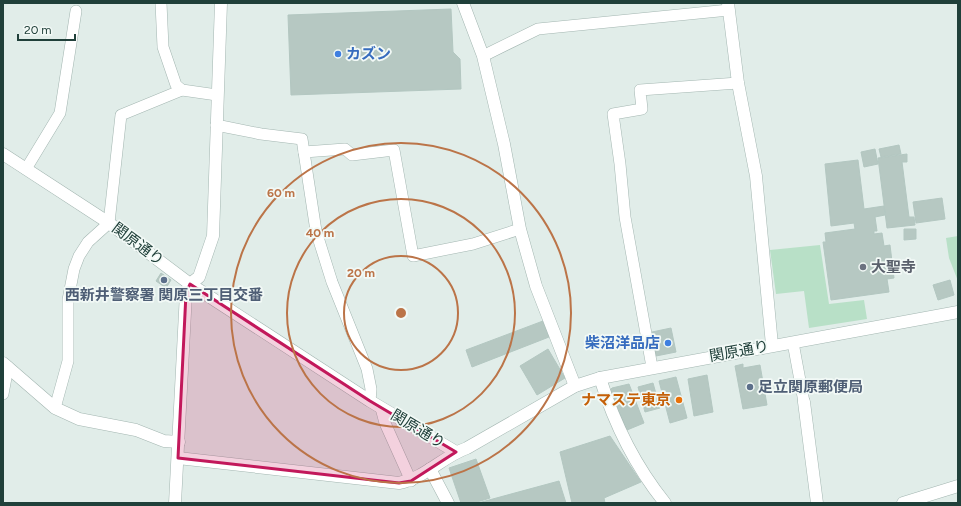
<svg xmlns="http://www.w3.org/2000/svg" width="961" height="506" font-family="Figtree,'Noto Sans JP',sans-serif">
<rect width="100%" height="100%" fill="#e1ede9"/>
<g fill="#b8e0c7">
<polygon points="958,236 958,281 949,258 946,238"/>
<polygon points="820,245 829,304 864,300 867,319 809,328 804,291 776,294 770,250"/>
</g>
<g fill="#b6c8c2" stroke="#b3c7c1">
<polygon points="451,9 453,52 460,59 461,89 291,95 288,15"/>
<polygon points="899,145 901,154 881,157 879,149"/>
<polygon points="875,149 878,164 864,167 861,152"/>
<polygon points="907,154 907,162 902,162 909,217 914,217 915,225 887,228 878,158"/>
<polygon points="858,160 864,209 884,206 885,215 875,217 877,231 874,231 874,234 882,233 884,246 890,245 894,278 887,279 889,292 831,300 823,242 826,242 825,233 855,229 854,223 831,226 825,164"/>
<polygon points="942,198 945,219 916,223 913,202"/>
<polygon points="904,229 916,229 916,239 904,240"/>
<polygon points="161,273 171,280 166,288 156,281"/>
<polygon points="950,280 954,295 938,300 933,285"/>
<polygon points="543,321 549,337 472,367 466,350"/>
<polygon points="671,328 676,352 656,356 652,332"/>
<polygon points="548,349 565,378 537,395 520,366"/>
<polygon points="743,364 743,368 760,365 767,405 743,409 735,366"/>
<polygon points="707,375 713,412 694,416 688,379"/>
<polygon points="676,377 687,418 670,423 659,381"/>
<polygon points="653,383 660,408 645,412 638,387"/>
<polygon points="629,384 644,423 627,430 610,390 612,388"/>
<polygon points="610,436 641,482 604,498 605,503 572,503 560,452"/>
<polygon points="476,459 490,498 474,503 461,503 449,468"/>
<polygon points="559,481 566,503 478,503"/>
</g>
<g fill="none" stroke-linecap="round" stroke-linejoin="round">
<defs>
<g id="lane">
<polyline points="161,3 163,47 176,85 182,90 217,95"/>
<polyline points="483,56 538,29 729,10"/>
<polyline points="216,125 261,134 302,139 316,231 332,282 367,369 371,389 370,401"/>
<polyline points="304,152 345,149 352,155 394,150 413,256 473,244 520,229"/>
<polyline points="26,169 60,113 76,11"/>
<polyline points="794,348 804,402"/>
<polyline points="652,367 625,217 620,164 613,114 642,109 640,90 738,83"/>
<polyline points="3,394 8,367"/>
<polyline points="55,408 68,361 68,300 74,269 79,256 88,242 109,223 121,115 182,90"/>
<polyline points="381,408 385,423 411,481"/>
</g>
<g id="street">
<polyline points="463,3 483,56 504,144 520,229 536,286 575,386"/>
<polyline points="728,3 738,83 756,176 772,345"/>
<polyline points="3,154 109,223 190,284 370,401 456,452"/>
<polyline points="3,363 55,408 79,419 136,430 164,441 179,442"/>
<path d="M600 378C614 423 636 467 665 503"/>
<polyline points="804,402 817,503"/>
<path d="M178 458 399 483C425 478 442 457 467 448L575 386 600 378 958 312"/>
<polyline points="430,469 448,503"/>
<polyline points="175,503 186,293 190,284 199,277 213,236 221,3"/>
<polyline points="903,503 958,486"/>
</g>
</defs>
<use href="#lane" stroke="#a3b6b1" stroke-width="12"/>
<use href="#street" stroke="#a3b6b1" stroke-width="13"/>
<use href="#lane" stroke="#fff" stroke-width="11"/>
<use href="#street" stroke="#fff" stroke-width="12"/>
</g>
<path fill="#c2185b" fill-opacity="0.2" stroke="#c2185b" stroke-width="3" stroke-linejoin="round" d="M190 284 370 401 456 452 411 481 399 483 178 458 186 293Z"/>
<g fill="none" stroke="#bb7448" stroke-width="2">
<circle cx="401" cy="313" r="57"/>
<circle cx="401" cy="313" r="114"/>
<circle cx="401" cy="313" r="170"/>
</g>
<g fill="#3f7fe0" stroke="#f2f9f6" stroke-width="1.5">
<circle cx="338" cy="54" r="4"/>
<circle cx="668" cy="343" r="4"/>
</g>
<circle fill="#6b7280" stroke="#f2f9f6" stroke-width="1.5" cx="863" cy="267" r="4"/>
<g fill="#5c6f8a" stroke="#f2f9f6" stroke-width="1.5">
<circle cx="164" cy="280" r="4"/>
<circle cx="750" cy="387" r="4"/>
</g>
<circle fill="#e8710a" stroke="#f2f9f6" stroke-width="1.5" cx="679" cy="400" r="4"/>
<g text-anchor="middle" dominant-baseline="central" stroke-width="3.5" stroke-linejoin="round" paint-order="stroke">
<g font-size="15" font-weight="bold" fill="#366cbe" stroke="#f2f9f6" text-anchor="start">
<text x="346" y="54">カズン</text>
<text x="660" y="343" text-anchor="end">柴沼洋品店</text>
</g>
<g font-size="15" fill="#20403a" stroke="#f2f9f6">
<text transform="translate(138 244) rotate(37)">関原通り</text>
<text transform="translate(739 351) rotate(-10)">関原通り</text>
<text transform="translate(418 429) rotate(31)">関原通り</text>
</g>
<g font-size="15" font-weight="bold" fill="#5b616d" stroke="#f2f9f6" text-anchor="start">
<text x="871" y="267">大聖寺</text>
</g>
<g font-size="15" font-weight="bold" fill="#4e5e75" stroke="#f2f9f6">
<text x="164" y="295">西新井警察署 関原三丁目交番</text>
<text x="758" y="387" text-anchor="start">足立関原郵便局</text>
</g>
<g font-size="15" font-weight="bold" fill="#c56008" stroke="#f2f9f6" text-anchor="end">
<text x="671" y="400">ナマステ東京</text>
</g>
</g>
<circle cx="401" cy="313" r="6" fill="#bb7448" stroke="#f2f9f6" stroke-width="2"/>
<g font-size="12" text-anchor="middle" font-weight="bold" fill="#bb7448" stroke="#f2f9f6" stroke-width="3.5" stroke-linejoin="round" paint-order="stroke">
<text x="281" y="197">60 m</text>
<text x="320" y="237">40 m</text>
<text x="361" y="277">20 m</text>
</g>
<rect width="961" height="506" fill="none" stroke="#20403a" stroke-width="8"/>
<path d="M18 34v6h57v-6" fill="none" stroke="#20403a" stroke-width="2"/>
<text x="24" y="34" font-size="12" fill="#20403a" stroke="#f2f9f6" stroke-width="3" paint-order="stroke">20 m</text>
</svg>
